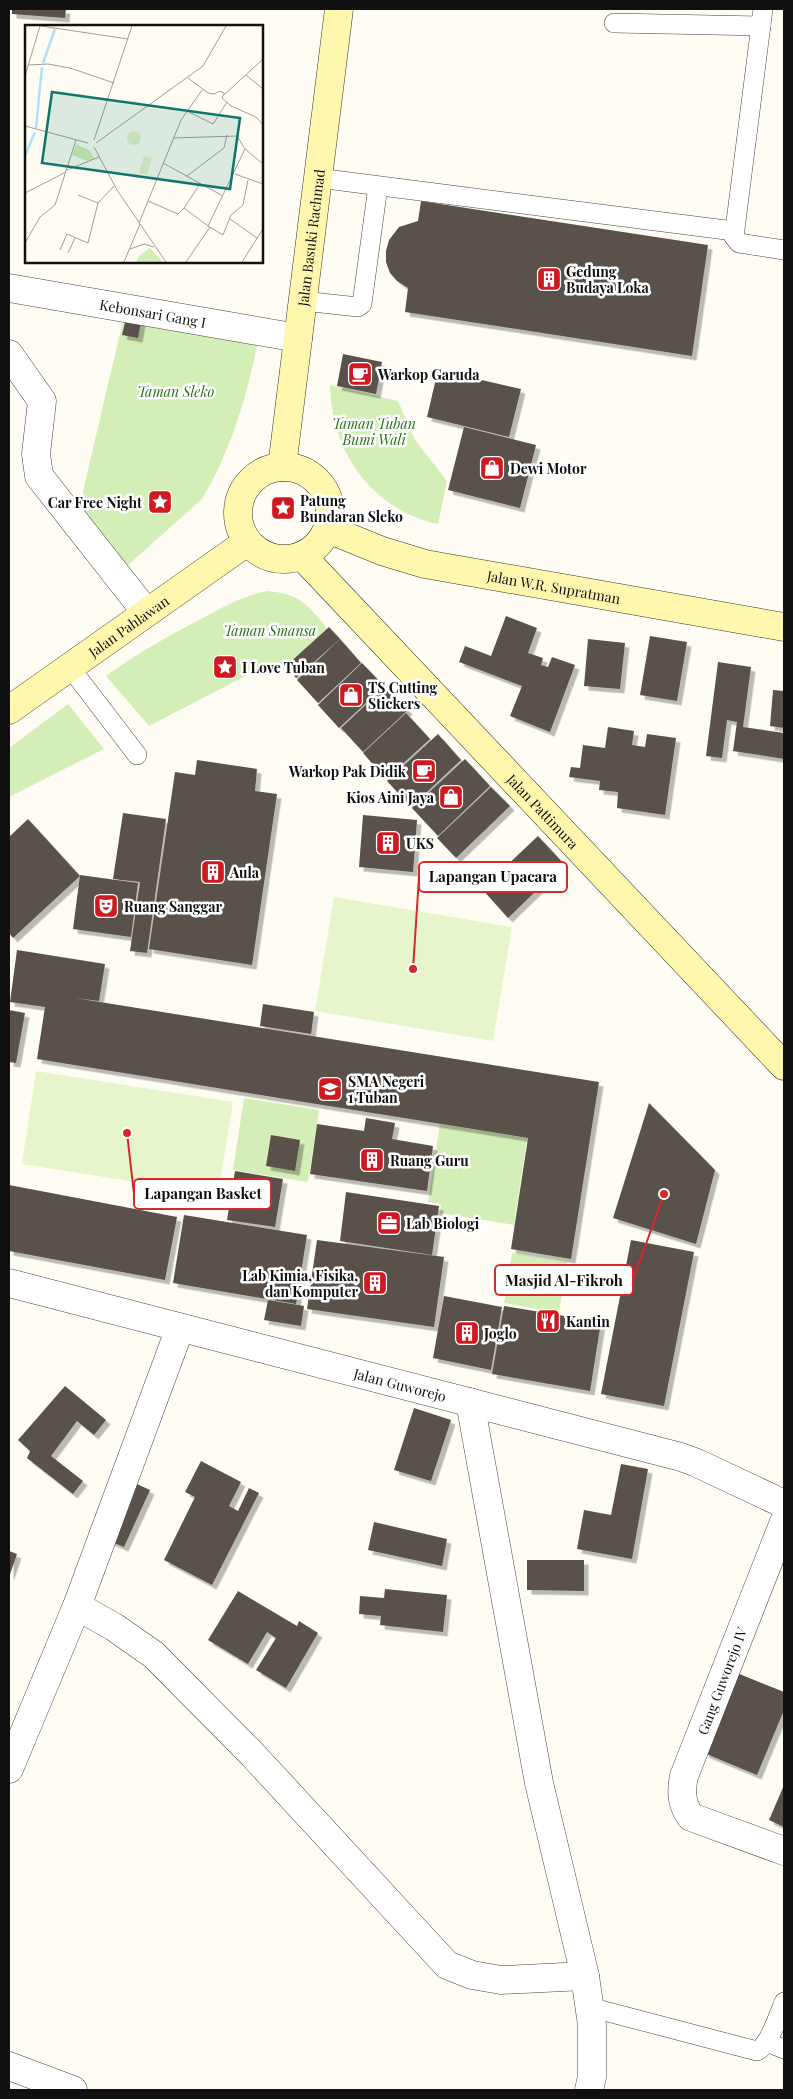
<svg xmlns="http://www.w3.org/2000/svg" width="793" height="2099" font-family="'Playfair Display',serif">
<defs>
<filter id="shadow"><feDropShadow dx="4.5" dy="4.5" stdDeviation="0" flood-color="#0004"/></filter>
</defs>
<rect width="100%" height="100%" fill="#fffdf3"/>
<g fill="#d4eeb8">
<path d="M125 312 259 336C248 392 232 450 201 500L118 574 83 512V491Z"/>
<path d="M330 385 398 401 415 440 447 481 438 524C372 510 331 452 330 385Z"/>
<path d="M268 591C300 594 308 605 327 628L281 672 271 669 255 671 149 726 106 676C136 654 168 636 201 619 223 607 244 595 268 591Z"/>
<polygon points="68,704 104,749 9,797 9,748"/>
<polygon points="244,1098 319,1110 308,1182 233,1170"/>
<polygon points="440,1124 527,1138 514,1225 440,1213 441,1204 428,1202"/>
<polygon points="512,1253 567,1262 559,1313 504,1303"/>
</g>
<g fill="#e6f5cb">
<polygon points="334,897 512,927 493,1041 315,1011"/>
<polygon points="36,1071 233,1102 218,1195 22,1164"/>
</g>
<g fill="#5a514b" filter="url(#shadow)">
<polygon points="12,9 66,9 65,18 12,14"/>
<polygon points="421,201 708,245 692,356 405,312 408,288 397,281 390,273 386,262 386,251 389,240 399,227 418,221"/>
<polygon points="127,314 142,317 138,338 122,335"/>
<polygon points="343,354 382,362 376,394 337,386"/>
<polygon points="438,370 521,389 509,437 427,417"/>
<polygon points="464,427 536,445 520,508 448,490"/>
<polygon points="506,616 537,628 528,653 543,658 541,665 548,667 552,657 575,665 550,732 510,716 522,686 459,662 465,646 491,656"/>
<polygon points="329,627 340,639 296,678 286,666"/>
<polygon points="650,636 687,642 677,701 640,695"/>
<polygon points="340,639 361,663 318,703 297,680"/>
<polygon points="588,639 625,643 620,689 584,686"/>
<polygon points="718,662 751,667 743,727 784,733 784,759 733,751 737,722 727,720 722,758 706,756"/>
<polygon points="362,663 384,686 339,728 318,705"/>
<polygon points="386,686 408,710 363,752 341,728"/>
<polygon points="773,690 784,691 784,728 770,726"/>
<polygon points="406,713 430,739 386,779 363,753"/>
<polygon points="608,727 634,731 632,745 645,747 647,734 676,738 665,815 617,808 618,792 599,790 600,781 569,777 571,767 580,768 583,745 605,748"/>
<polygon points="438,734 461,760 411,807 387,781"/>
<polygon points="465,759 490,786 438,836 412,808"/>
<polygon points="197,760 257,769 255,791 277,794 252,965 149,949 175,772 195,775"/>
<polygon points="491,787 510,806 456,858 437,838"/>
<polygon points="123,813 166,819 147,953 130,951 140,882 113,879"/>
<polygon points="363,815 417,820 413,872 359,867"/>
<polygon points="28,819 80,876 13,938 9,933 9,837"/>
<polygon points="538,836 564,864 508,918 482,889"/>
<polygon points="80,875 138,883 131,937 73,929"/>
<polygon points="17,950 105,964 99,1001 75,998 599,1082 571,1259 511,1249 528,1138 37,1059 45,1007 10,1002"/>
<polygon points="263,1004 314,1012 311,1034 260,1026"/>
<polygon points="9,1010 25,1013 16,1063 9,1062"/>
<polygon points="649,1103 715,1170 696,1244 613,1218"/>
<polygon points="366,1118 395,1123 392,1139 433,1146 427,1191 310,1174 317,1124 364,1131"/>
<polygon points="271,1135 300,1140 295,1171 266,1166"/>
<polygon points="235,1171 283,1179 275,1227 227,1220"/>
<polygon points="9,1185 177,1217 165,1280 9,1251"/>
<polygon points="346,1192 439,1206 432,1255 340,1241"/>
<polygon points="184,1215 307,1235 296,1304 173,1283"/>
<polygon points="317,1240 444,1257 434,1327 307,1309"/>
<polygon points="631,1240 694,1252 664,1406 601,1394"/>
<polygon points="444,1296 502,1307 491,1370 433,1358"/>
<polygon points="268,1300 304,1306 301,1326 264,1320"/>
<polygon points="504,1306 601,1322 590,1391 492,1374"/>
<polygon points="65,1386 106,1420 94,1435 77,1421 51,1456 83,1481 73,1494 27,1458 30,1451 18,1440"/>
<polygon points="414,1408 451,1420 431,1481 394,1470"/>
<polygon points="201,1461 241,1482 229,1506 238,1511 249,1488 259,1493 212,1585 164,1560 195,1497 185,1492"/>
<polygon points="621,1464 648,1469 632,1559 577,1549 584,1510 611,1515"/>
<polygon points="128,1480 150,1490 124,1547 102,1538"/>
<polygon points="374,1522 447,1539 442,1566 368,1550"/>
<polygon points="9,1551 17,1554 9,1577"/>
<polygon points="527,1560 584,1560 584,1591 527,1590"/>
<polygon points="385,1589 447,1595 443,1632 380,1625 381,1616 359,1614 360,1596 384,1598"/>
<polygon points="238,1591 297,1626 299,1621 318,1633 286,1688 256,1670 276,1638 267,1632 248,1664 208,1640"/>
<polygon points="737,1673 784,1692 784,1710 757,1775 704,1753"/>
<polygon points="784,1785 784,1827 769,1820"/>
</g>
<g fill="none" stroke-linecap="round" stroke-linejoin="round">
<defs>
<g id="lane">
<polyline points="763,9 734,237 739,243 784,250"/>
<polyline points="614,23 761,26"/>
<polyline points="318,178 734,231"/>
<polyline points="303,301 358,307 362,304 378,186"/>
<polyline points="69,666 137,755"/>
<path d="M589 2007 757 2051C769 2046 779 2014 784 2002"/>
<polyline points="766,2042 784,2049"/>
</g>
<g id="street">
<path id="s1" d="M9 288 298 338"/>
<polyline points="9,354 42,401 36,454 39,476 146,612"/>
<path id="s2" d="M9 1283 681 1457 697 1463 784 1504"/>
<polyline points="470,1402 539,1783 585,1976 592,2025 592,2077 589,2090"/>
<path d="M784 1522 684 1776C681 1791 681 1804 691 1817L784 1851"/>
<polyline points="77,1606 114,1627 154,1655 253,1755 447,1965 472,1975 501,1980 585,1976"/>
<polyline points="9,1769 77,1606 180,1328"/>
<polyline points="9,2066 73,2090"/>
</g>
<g id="secondary">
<circle cx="284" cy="513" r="46"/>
<path id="s3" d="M282 467 339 9"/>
<path id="s4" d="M328 529 382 551 425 564 784 627"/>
<path id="s5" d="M302 556 784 1066"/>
<path id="s6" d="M9 710 247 542"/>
</g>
</defs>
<use href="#lane" stroke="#434343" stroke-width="20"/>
<use href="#street" stroke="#434343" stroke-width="29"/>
<use href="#secondary" stroke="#323232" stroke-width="29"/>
<use href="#lane" stroke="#fff" stroke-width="19"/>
<use href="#street" stroke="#fff" stroke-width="28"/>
<use href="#secondary" stroke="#fff7ae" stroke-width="28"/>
</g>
<defs>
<symbol id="building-square" viewBox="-11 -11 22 22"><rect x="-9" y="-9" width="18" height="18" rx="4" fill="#cf1920" stroke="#fff"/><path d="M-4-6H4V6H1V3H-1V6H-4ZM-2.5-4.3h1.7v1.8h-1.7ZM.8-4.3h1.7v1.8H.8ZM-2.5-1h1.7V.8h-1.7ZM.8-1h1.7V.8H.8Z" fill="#fff"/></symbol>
<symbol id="cafe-square" viewBox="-11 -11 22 22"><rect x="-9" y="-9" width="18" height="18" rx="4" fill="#cf1920" stroke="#fff"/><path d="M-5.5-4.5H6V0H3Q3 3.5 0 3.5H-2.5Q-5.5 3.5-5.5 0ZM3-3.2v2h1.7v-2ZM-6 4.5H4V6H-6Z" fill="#fff"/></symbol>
<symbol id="shop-square" viewBox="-11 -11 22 22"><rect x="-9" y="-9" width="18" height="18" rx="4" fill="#cf1920" stroke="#fff"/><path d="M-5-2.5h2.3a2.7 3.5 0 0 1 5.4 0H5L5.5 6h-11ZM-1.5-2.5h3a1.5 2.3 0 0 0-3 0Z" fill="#fff"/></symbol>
<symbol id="sight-square" viewBox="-11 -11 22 22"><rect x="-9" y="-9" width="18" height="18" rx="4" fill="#cf1920" stroke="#fff"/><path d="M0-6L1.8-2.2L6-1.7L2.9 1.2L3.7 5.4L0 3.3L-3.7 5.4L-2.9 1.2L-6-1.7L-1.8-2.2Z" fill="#fff"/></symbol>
<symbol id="theatre-square" viewBox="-11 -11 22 22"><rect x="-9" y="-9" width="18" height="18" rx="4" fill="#cf1920" stroke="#fff"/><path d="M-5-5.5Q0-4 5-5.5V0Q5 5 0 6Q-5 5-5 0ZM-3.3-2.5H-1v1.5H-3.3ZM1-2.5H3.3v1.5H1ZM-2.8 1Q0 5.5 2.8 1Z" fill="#fff"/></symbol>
<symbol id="school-square" viewBox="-11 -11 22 22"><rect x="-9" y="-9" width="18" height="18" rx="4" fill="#cf1920" stroke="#fff"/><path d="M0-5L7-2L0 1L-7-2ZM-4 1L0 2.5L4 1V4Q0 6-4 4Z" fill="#fff"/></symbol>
<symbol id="office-square" viewBox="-11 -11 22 22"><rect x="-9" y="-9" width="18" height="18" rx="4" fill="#cf1920" stroke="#fff"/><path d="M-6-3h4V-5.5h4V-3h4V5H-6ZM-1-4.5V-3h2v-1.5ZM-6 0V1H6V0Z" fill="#fff"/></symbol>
<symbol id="restaurant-square" viewBox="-11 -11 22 22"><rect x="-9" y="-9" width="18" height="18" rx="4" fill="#cf1920" stroke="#fff"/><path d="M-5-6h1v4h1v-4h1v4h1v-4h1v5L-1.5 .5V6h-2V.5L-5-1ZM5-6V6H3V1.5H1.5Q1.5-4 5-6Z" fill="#fff"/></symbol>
</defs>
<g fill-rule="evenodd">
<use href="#building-square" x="535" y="265" width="28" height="28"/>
<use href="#cafe-square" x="346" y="360" width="28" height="28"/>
<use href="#shop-square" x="478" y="454" width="28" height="28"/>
<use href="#sight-square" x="146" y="488" width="28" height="28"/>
<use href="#sight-square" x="269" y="494" width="28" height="28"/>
<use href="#sight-square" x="211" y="653" width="28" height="28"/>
<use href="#shop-square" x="337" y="681" width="28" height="28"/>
<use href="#cafe-square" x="410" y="757" width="28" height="28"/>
<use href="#shop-square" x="437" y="783" width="28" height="28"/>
<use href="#building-square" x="374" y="829" width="28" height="28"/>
<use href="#building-square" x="199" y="858" width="28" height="28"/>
<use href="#theatre-square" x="92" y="892" width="28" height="28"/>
<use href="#school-square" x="316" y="1075" width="28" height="28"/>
<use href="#building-square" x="358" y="1146" width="28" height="28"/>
<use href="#office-square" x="375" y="1209" width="28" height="28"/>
<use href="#building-square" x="361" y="1269" width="28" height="28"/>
<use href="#restaurant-square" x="534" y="1307" width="28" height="28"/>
<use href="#building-square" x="453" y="1319" width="28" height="28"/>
</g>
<g text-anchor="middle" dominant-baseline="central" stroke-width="5" stroke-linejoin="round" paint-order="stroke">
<g font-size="14" fill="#101010" stroke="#fff">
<text stroke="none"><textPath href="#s3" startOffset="231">Jalan Basuki Rachmad</textPath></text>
<text stroke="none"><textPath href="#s1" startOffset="146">Kebonsari Gang I</textPath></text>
<text stroke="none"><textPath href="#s4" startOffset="234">Jalan W.R. Supratman</textPath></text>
<text stroke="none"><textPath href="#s6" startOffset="146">Jalan Pahlawan</textPath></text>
<text stroke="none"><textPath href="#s5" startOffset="351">Jalan Pattimura</textPath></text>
<text stroke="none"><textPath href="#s2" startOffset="404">Jalan Guworejo</textPath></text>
<text transform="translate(722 1681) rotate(-69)">Gang Guworejo IV</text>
</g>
<g font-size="14" font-weight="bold" fill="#101010" stroke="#fff" text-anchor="start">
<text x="566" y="271">Gedung<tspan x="566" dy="16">Budaya Loka</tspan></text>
<text x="378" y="374">Warkop Garuda</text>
<text x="510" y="468">Dewi Motor</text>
<text x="300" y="500">Patung<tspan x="300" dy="16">Bundaran Sleko</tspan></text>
<text x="142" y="502" text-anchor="end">Car Free Night</text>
<text x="242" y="667">I Love Tuban</text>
<text x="368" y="687">TS Cutting<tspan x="368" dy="16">Stickers</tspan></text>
<text x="406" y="771" text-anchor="end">Warkop Pak Didik</text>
<text x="434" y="797" text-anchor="end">Kios Aini Jaya</text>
<text x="406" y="843">UKS</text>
<text x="230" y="872">Aula</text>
<text x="124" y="906">Ruang Sanggar</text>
<text x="348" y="1081">SMA Negeri<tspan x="348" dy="16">1 Tuban</tspan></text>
<text x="390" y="1160">Ruang Guru</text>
<text x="406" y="1223">Lab Biologi</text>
<text x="358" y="1275" text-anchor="end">Lab Kimia, Fisika,<tspan x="358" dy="16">dan Komputer</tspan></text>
<text x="566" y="1321">Kantin</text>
<text x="484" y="1333">Joglo</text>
</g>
<g font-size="14" font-style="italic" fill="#2a7019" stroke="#fff">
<text x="176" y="391">Taman Sleko</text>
<text x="374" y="423">Taman Tuban<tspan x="374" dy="16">Bumi Wali</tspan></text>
<text x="270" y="630">Taman Smansa</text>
</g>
</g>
<g transform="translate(25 25)">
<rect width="238" height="238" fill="#fffdf3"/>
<path d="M51 119 64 125 70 134 62 136 47 130ZM125 223 138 237H111L115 230Z" fill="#d4eeb8"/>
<path d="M102 113a7 7 0 1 1 14 0a7 7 0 1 1-14 0ZM119 131 127 133 122 150 114 148Z" fill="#e6f5cb"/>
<path fill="none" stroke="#b2e0fc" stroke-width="2.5" d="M18 38 30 4M11 103 17 42M0 131 10 107"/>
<path fill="none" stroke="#9f9e98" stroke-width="1" d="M16 1 103 14M3 40 23 39 45 43 89 58M221 50 238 64M0 51 15 1M163 53 183 68 189 69 195 66 200 69 238 34M199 69 197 73 206 81 231 92 238 100M162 86 188 99 202 77M0 101 63 118M149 113 212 111 220 124 238 139M69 115 107 1M71 118 178 41 201 1M69 122 92 165 141 237M138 138 198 171M42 145 74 132M210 149 238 159M162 151 199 123 202 110M0 168 41 147M53 170 73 178M123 176 153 189 159 183 183 201 220 124M159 183 175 159M205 194 232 213M114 198 156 95 177 65M183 201 198 210 206 190 218 180 223 155M0 218 15 192 30 180 51 115M105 224 119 219 129 222M35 225 42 209 63 218 73 178 89 161M43 228 50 213M99 237 115 199M161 237 185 202M217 237 238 204"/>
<path fill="#0f766e" fill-opacity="0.15" stroke="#0f766e" stroke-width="2.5" d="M27 67 215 93 205 164 17 138Z"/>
<rect width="238" height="238" fill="none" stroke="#101010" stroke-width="2.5"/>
</g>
<path fill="none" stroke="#d62828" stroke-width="2" d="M413 969L419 877M127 1133L134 1194M664 1194L633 1280"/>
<g fill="#d62828" stroke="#fff" stroke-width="2">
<circle cx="413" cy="969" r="5"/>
<circle cx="127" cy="1133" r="5"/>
<circle cx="664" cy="1194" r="5"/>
</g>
<g fill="#fff" stroke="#d62828" stroke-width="2">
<rect x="419" y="862" width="148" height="30" rx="5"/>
<rect x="134" y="1179" width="137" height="30" rx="5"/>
<rect x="495" y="1265" width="138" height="30" rx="5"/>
</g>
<g font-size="15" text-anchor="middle" font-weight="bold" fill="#101010">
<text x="493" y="882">Lapangan Upacara</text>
<text x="203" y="1199">Lapangan Basket</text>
<text x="564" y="1286">Masjid Al-Fikroh</text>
</g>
<rect width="793" height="2099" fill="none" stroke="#101010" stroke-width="20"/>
</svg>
